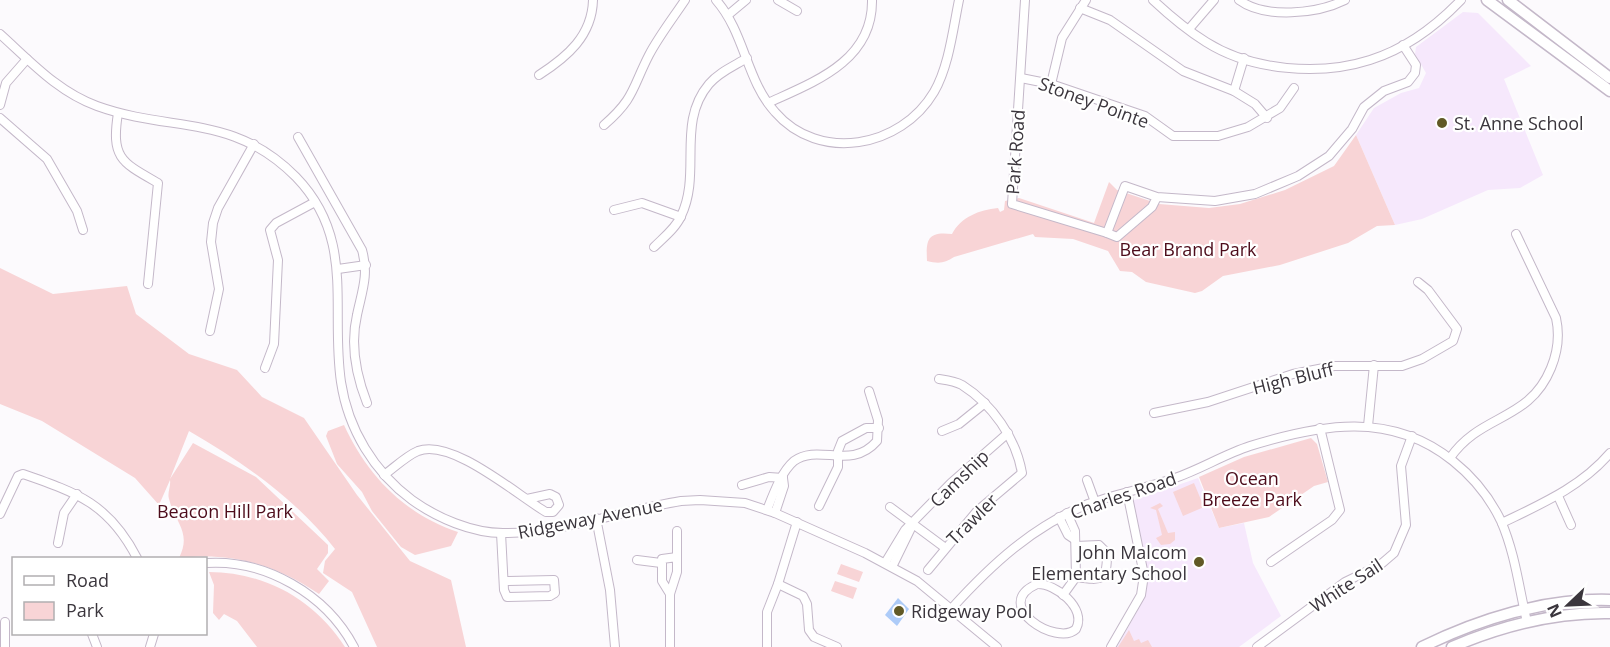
<svg xmlns="http://www.w3.org/2000/svg" width="1610" height="647" font-family="'Open Sans',sans-serif">
<rect width="100%" height="100%" fill="#fcfafd"/>
<g fill="#f6e8fc">
<polygon points="1463,12 1478,13 1531,66 1504,79 1543,175 1520,188 1488,190 1422,219 1395,225 1356,135 1374,108 1401,93 1419,88 1426,73 1415,54 1416,47"/>
<polygon points="1198,478 1219,528 1244,523 1253,563 1281,616 1239,647 1117,647 1138,610 1147,574 1132,501"/>
</g>
<g fill="#f8d4d6">
<path d="M1356 135 1395 225 1377 226 1348 243 1280 265 1223 276 1202 291 1195 293 1146 282 1132 272 1120 271 1108 251 1073 239 1035 237 1033 234 954 257C945 263 939 264 927 261 926 240 927 231 952 234 961 217 979 210 998 208L1000 212 1004 210 1005 201 1019 198 1094 223 1109 182 1117 190 1159 204 1209 208 1240 204 1285 190 1334 166Z"/>
<path d="M0 268 53 294 127 286 136 314 189 354 237 370 262 397 304 418 357 495 410 561 451 580 466 647H377L352 592 323 573 325 561 335 549C296 499 244 463 189 431L170 479 193 443 256 477 328 545V553L317 569 329 581 319 594C274 564 232 552 179 558 192 532 175 523 169 499 167 493 171 487 170 480L159 505 135 478 42 421 0 404Z"/>
<path d="M344 425C367 475 404 514 458 532L451 546 415 555 401 547 372 511 362 492 337 464 326 436 328 431Z"/>
<polygon points="1311,438 1317,444 1328,482 1314,486 1269,517 1219,528 1199,477 1244,457"/>
<polygon points="1194,483 1204,507 1183,516 1173,492"/>
<polygon points="1160,503 1163,506 1158,509 1168,533 1175,532 1175,540 1170,544 1161,545 1156,538 1162,535 1156,510 1150,508"/>
<polygon points="841,564 863,572 859,582 837,574"/>
<path d="M209 572C265 572 315 600 345 647H257L237 621 224 614 219 620 213 613 214 585Z"/>
<polygon points="835,581 857,588 853,599 831,591"/>
<polygon points="1129,630 1134,641 1139,639 1141,643 1148,640 1152,647 1118,647"/>
</g>
<polygon fill="#adcbf8" points="898,598 909,609 897,626 885,615"/>
<g fill="none" stroke-linecap="round" stroke-linejoin="round">
<defs>
<g id="minor">
<path d="M716 0C745 33 746 80 775 112 819 163 901 148 934 92 949 66 953 29 959 0"/>
<polyline points="778,0 797,11"/>
<polyline points="1025,0 1012,204 1107,233"/>
<path d="M1153 0C1169 15 1187 30 1206 42 1252 71 1320 76 1370 60 1405 49 1436 26 1461 0"/>
<path d="M1239 0C1265 19 1317 14 1345 0"/>
<polyline points="1080,8 1110,20 1183,71 1234,91 1255,104 1267,118"/>
<polyline points="728,15 746,0"/>
<polyline points="1189,29 1214,0"/>
<path d="M0 34C30 61 58 92 97 106 172 133 233 113 296 177 356 239 330 308 341 382 348 429 374 472 412 500 437 518 472 533 503 533 558 534 625 510 681 501L700 500 745 503 775 513 865 553 917 581 997 647"/>
<path d="M539 75C567 57 592 36 593 0"/>
<polyline points="1021,78 1051,84 1145,116 1173,136 1218,136 1248,127 1280,108 1294,88"/>
<polyline points="1051,84 1062,38 1086,0"/>
<polyline points="1234,91 1244,58"/>
<path d="M768 103C814 82 873 61 872 0"/>
<polyline points="0,105 6,83 27,59"/>
<path d="M118 113C111 158 121 162 158 183L148 284"/>
<polyline points="0,118 47,159 77,211 83,230"/>
<path d="M604 125C635 98 632 88 649 55 659 36 673 18 685 0"/>
<path d="M298 137 362 250C369 275 362 291 357 315 350 345 356 375 367 403"/>
<polyline points="1157,197 1152,207 1117,237 1107,233 1125,186 1157,197 1215,201 1255,194 1298,176 1329,156 1352,129 1364,107 1384,91 1408,82 1415,73 1416,65 1403,45"/>
<polyline points="614,210 642,203 681,217"/>
<path d="M654 247C663 238 676 228 681 216 702 173 676 123 709 84 719 72 734 66 747 58"/>
<polyline points="338,269 366,265"/>
<polyline points="210,331 219,289 211,242 213,223 218,208 254,144"/>
<polyline points="265,368 274,344 278,260 270,230 276,223 315,202"/>
<polyline points="1154,413 1208,402 1293,374 1334,366 1402,366 1422,359 1453,341 1457,329 1428,290 1418,282"/>
<polyline points="1368,426 1374,365"/>
<polyline points="942,431 959,424 985,403"/>
<path d="M1450 458C1481 413 1529 422 1551 368 1558 351 1560 336 1556 318L1516 234"/>
<path d="M384 475C394 468 406 456 418 451 452 438 517 495 546 512H553L559 505 556 497 550 494 527 499"/>
<polyline points="1087,480 1095,502"/>
<polyline points="742,485 769,477 783,478"/>
<polyline points="1558,496 1571,525"/>
<polyline points="819,506 838,467 838,451 842,441 866,428 879,428"/>
<polyline points="890,507 944,547"/>
<path d="M767 510C773 495 781 472 794 461 819 443 851 471 877 441L878 420 869 391"/>
<polyline points="775,513 784,486 783,478"/>
<path d="M0 514 18 476 23 474C78 493 109 504 137 558"/>
<polyline points="1059,517 1068,535 1074,539"/>
<polyline points="596,518 610,590 615,647"/>
<polyline points="797,522 778,584 803,596 807,604 809,630 814,637 837,647"/>
<path d="M1502 523C1541 504 1581 487 1610 453"/>
<polyline points="501,533 504,590 507,597 550,596 555,593 554,580 505,581"/>
<polyline points="58,543 64,513 77,494"/>
<path d="M1076 546 1099 545 1107 553C1107 581 1103 581 1076 577"/>
<polyline points="677,557 677,531"/>
<polyline points="637,560 661,563"/>
<polyline points="1271,562 1332,520 1340,510 1320,428"/>
<path d="M206 563C265 559 326 594 354 647"/>
<polyline points="885,563 905,530 951,483 1008,433"/>
<polyline points="892,567 911,528"/>
<path d="M928 570 977 511 1022 473C1016 438 992 404 962 385 955 381 946 380 939 379"/>
<path d="M1037 584C1055 583 1087 608 1076 629 1057 647 990 605 1037 584Z"/>
<polyline points="1063,595 1076,577 1075,531 1067,513"/>
<path d="M952 608C991 565 1033 526 1088 504 1116 494 1147 488 1175 478 1201 469 1225 454 1250 446 1321 424 1391 411 1453 461 1473 477 1490 498 1501 521 1515 553 1519 588 1527 622"/>
<polyline points="92,634 97,647"/>
<polyline points="5,647 5,622"/>
<polyline points="150,647 154,634"/>
<polyline points="670,647 670,594 677,572 677,557 662,559 662,581 670,594"/>
<polyline points="767,647 767,612 778,584"/>
<polyline points="1111,647 1141,595 1144,575 1127,492"/>
<polyline points="1257,647 1345,582 1380,565 1394,553 1406,525 1401,466 1412,436"/>
</g>
<g id="major">
<polyline points="1487,0 1610,91"/>
<polyline points="1508,0 1610,78"/>
<path d="M1422 647C1479 619 1546 598 1610 600"/>
<path d="M1452 647C1501 626 1556 612 1610 613"/>
</g>
</defs>
<use href="#minor" stroke="#c4b8c9" stroke-width="10"/>
<use href="#major" stroke="#c4b8c9" stroke-width="13"/>
<use href="#minor" stroke="#fff" stroke-width="8"/>
<use href="#major" stroke="#fff" stroke-width="10"/>
</g>
<g fill="#615926" stroke="#fff" stroke-width="2">
<circle cx="1442" cy="123" r="6"/>
<circle cx="1199" cy="562" r="6"/>
<circle cx="899" cy="611" r="6"/>
</g>
<g text-anchor="middle" dominant-baseline="central" stroke-width="4.5" stroke-linejoin="round" paint-order="stroke">
<g font-size="18" fill="#3b363d" stroke="#fff">
<text transform="translate(1094 102) rotate(20)">Stoney Pointe</text>
<text transform="translate(1015 152) rotate(-86)">Park Road</text>
<text transform="translate(1293 378) rotate(-14)">High Bluff</text>
<text transform="translate(959 478) rotate(-44)">Camship</text>
<text transform="translate(1123 495) rotate(-19)">Charles Road</text>
<text transform="translate(590 518) rotate(-11)">Ridgeway Avenue</text>
<text transform="translate(972 519) rotate(-45)">Trawler</text>
<text transform="translate(1346 585) rotate(-33)">White Sail</text>
</g>
<g font-size="18" fill="#3b363d" stroke="#fff" text-anchor="start">
<text x="1454" y="123">St. Anne School</text>
<text x="1187" y="552" text-anchor="end">John Malcom<tspan x="1187" dy="21">Elementary School</tspan></text>
<text x="911" y="611">Ridgeway Pool</text>
</g>
<g font-size="18" fill="#4d0c1b" stroke="#fff">
<text x="1188" y="249">Bear Brand Park</text>
<text x="1252" y="478">Ocean<tspan x="1252" dy="21">Breeze Park</tspan></text>
<text x="225" y="511">Beacon Hill Park</text>
</g>
</g>
<rect x="12" y="557" width="195" height="78" fill="#ffffff" stroke="#b1afb1" stroke-width="1.5"/>
<rect x="24" y="576" width="30" height="9" fill="#ffffff" stroke="#b1afb1" stroke-width="1.5"/>
<text x="66" y="587" font-size="18" fill="#3b363d">Road</text>
<rect x="24" y="602" width="30" height="18" fill="#f8d4d6" stroke="#b1afb1" stroke-width="1.5"/>
<text x="66" y="617" font-size="18" fill="#3b363d">Park</text>
<g transform="translate(1568 605) rotate(247)" stroke="#ffffff" stroke-width="4.5" paint-order="stroke">
<path d="M0-4.5L10 22L0 15L-10 22Z" fill="#3b363d"/>
<text y="-9" font-size="16" font-weight="bold" text-anchor="middle" fill="#3b363d">N</text>
</g>
</svg>
